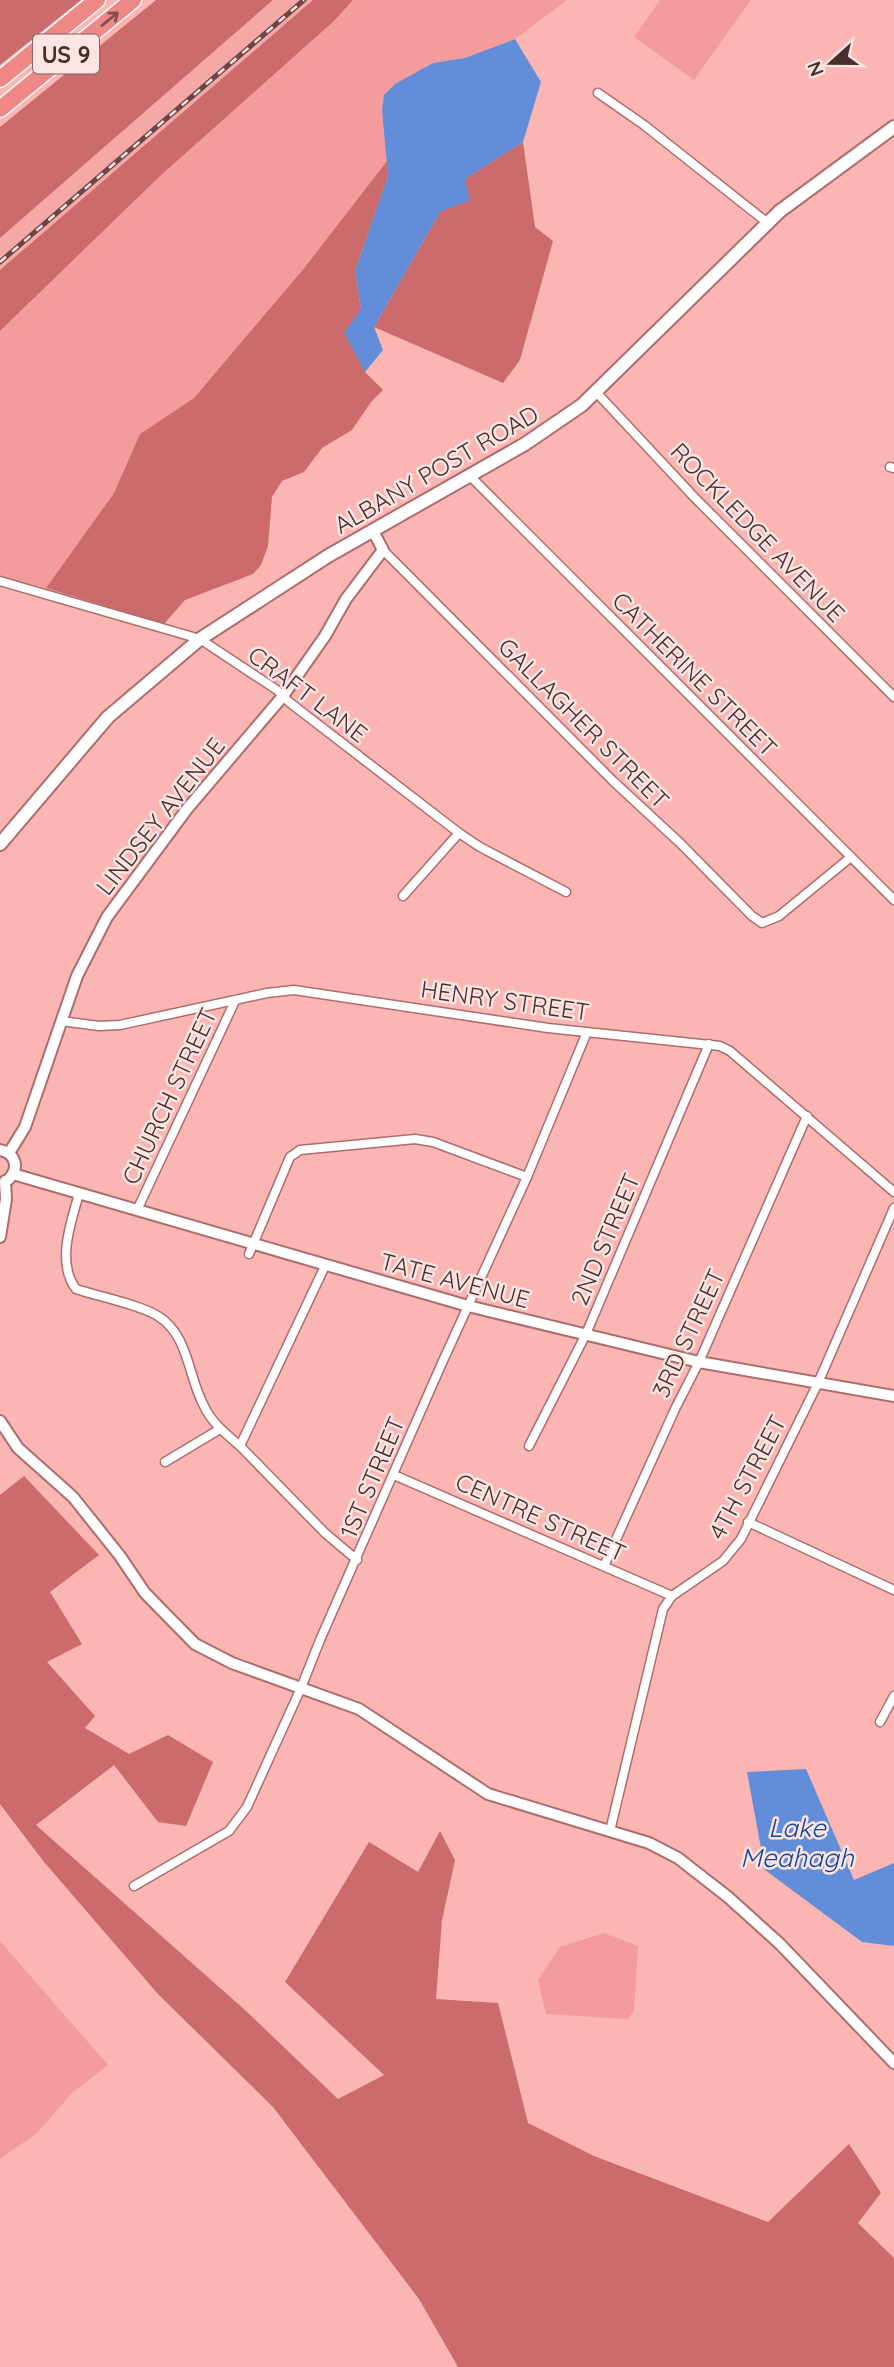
<svg xmlns="http://www.w3.org/2000/svg" width="894" height="2367" font-family="Quicksand,sans-serif">
<rect width="100%" height="100%" fill="#fbb5b3"/>
<polygon fill="#f5a8a6" points="273,0 313,0 0,270 0,238"/>
<g fill="#f39c9b">
<polygon points="353,0 567,0 515,39 465,58 433,63 384,95 382,110 387,161 305,267 194,398 140,434 114,493 46,588 0,576 0,331 159,177 334,21"/>
<polygon points="660,0 751,0 694,80 634,37"/>
<polygon points="604,1933 638,1946 634,2010 628,2019 546,2014 538,1980 560,1947"/>
<polygon points="0,1941 108,2065 72,2093 37,2133 0,2159"/>
</g>
<g fill="#cc6b6b">
<polygon points="0,0 81,0 0,65"/>
<polygon points="156,0 273,0 0,238 0,127"/>
<polygon points="313,0 353,0 334,21 159,177 0,331 0,270"/>
<polygon points="523,142 535,227 553,241 520,360 503,383 374,327 440,212 465,179"/>
<polygon points="387,161 388,176 355,271 361,309 365,372 383,390 371,402 352,430 322,448 304,472 282,481 272,497 268,546 261,565 253,574 185,600 164,624 46,588 114,493 140,434 194,398 305,267"/>
<polygon points="24,1476 99,1555 50,1592 82,1644 47,1662 95,1716 85,1728 129,1754 168,1735 213,1762 186,1826 158,1822 114,1765 36,1825 245,2010 338,2099 384,2075 285,1982 369,1842 418,1872 440,1831 455,1860 442,1920 436,1999 498,2003 528,2123 594,2156 768,2222 849,2144 881,2193 858,2223 894,2258 894,2367 458,2367 419,2299 273,2107 158,1994 44,1862 0,1804 0,1495"/>
</g>
<g fill="#628dd9">
<polygon points="515,39 541,82 523,142 465,179 470,200 440,212 374,327 383,350 365,372 344,333 361,309 355,271 388,176 382,110 384,95 395,84 433,63 465,58"/>
<polygon points="806,1769 854,1880 894,1863 894,1946 862,1942 765,1870 747,1772"/>
</g>
<g fill="none" stroke-linecap="round" stroke-linejoin="round">
<defs>
<g id="minor">
<polyline points="598,93 644,125 769,224"/>
<polyline points="596,392 695,498 894,697"/>
<polyline points="890,467 894,468"/>
<polyline points="470,476 894,900"/>
<polyline points="383,550 613,781 680,843 752,916 762,923 779,916 851,857"/>
<polyline points="0,581 200,639 277,690 289,702 459,833 480,847 566,892"/>
<polyline points="403,896 459,833"/>
<polyline points="61,1021 99,1026 120,1025 267,993 294,990 548,1028 720,1046 730,1051 894,1192"/>
<path d="M79 1194C71 1222 56 1263 76 1289 97 1296 141 1305 158 1316 189 1335 188 1377 204 1406 212 1423 226 1434 240 1446"/>
<polyline points="138,1208 235,1001"/>
<polyline points="249,1254 290,1157 300,1150 415,1139 433,1142 527,1177"/>
<polyline points="325,1266 240,1446 325,1533 357,1560"/>
<polyline points="529,1446 586,1334 709,1044"/>
<polyline points="165,1462 220,1429"/>
<polyline points="394,1475 672,1596"/>
<polyline points="748,1522 894,1590"/>
<polyline points="604,1566 676,1407 699,1362 807,1116"/>
<polyline points="880,1722 894,1696"/>
<polyline points="610,1831 663,1609 672,1596 723,1561 741,1539 818,1383 894,1208"/>
<polyline points="134,1886 229,1831 247,1807 301,1688 320,1640 442,1363 527,1177 587,1032"/>
</g>
<g id="tertiary">
<path d="M0 1150C15 1153 20 1167 9 1179"/>
<polyline points="9,1153 25,1127 77,976 107,917 187,809 283,696 325,636 346,599 383,550 373,531"/>
<polyline points="13,1174 468,1306 699,1362 894,1396"/>
<polyline points="0,1237 6,1199 5,1181"/>
<polyline points="0,1421 18,1448 73,1497 120,1556 145,1593 195,1644 232,1663 359,1709 488,1794 649,1843 678,1858 728,1897 780,1944 894,2063"/>
</g>
<polyline id="secondary" points="0,844 108,717 200,639 328,556 525,444 582,405 780,211 894,127"/>
<g id="motorway">
<polyline points="0,79 97,0"/>
<polyline points="0,109 133,0"/>
</g>
</defs>
<use href="#minor" stroke="#ad6d6c" stroke-width="11"/>
<use href="#tertiary" stroke="#ad6d6c" stroke-width="14"/>
<use href="#secondary" stroke="#ad6d6c" stroke-width="16"/>
<use href="#motorway" stroke="#fff" stroke-width="19"/>
<use href="#minor" stroke="#fff" stroke-width="8"/>
<use href="#tertiary" stroke="#fff" stroke-width="10"/>
<use href="#secondary" stroke="#fff" stroke-width="12"/>
<use href="#motorway" stroke="#ee8887" stroke-width="16"/>
<defs>
<polyline id="rail" points="0,262 304,0"/>
</defs>
<use href="#rail" stroke="#694645" stroke-width="5"/>
<use href="#rail" stroke="#fbe5e3" stroke-width="2.5" stroke-dasharray="8" stroke-linecap="butt"/>
</g>
<defs><path id="oneway-shaft" d="M-6 0H5M1.5-3L5.5 0L1.5 3" fill="none" stroke-width="1.6" stroke-linecap="round" stroke-linejoin="round" transform="scale(1.75)"/></defs>
<use stroke="#834e4d" href="#oneway-shaft" transform="translate(110 19) rotate(-39)"/>
<g text-anchor="middle" dominant-baseline="central" stroke-width="5" stroke-linejoin="round" paint-order="stroke">
<rect fill="#fbe5e3" stroke="#7f6564" stroke-width="2" x="33" y="34.5" width="66" height="39" rx="5"/>
<g font-size="23" font-weight="bold" fill="#4a2e2e">
<text x="66" y="54">US 9</text>
</g>
<g font-size="24" fill="#4a2e2e" stroke="#fbe5e3">
<text transform="translate(436 469) rotate(-30)">ALBANY POST ROAD</text>
<text transform="translate(758 532) rotate(46)">ROCKLEDGE AVENUE</text>
<text transform="translate(695 674) rotate(45)">CATHERINE STREET</text>
<text transform="translate(308 694) rotate(37)">CRAFT LANE</text>
<text transform="translate(584 723) rotate(45)">GALLAGHER STREET</text>
<text transform="translate(160 816) rotate(-52)">LINDSEY AVENUE</text>
<text transform="translate(505 1000) rotate(8)">HENRY STREET</text>
<text transform="translate(169 1096) rotate(-65)">CHURCH STREET</text>
<text transform="translate(605 1239) rotate(-67)">2ND STREET</text>
<text transform="translate(455 1280) rotate(15)">TATE AVENUE</text>
<text transform="translate(688 1333) rotate(-65)">3RD STREET</text>
<text transform="translate(372 1477) rotate(-67)">1ST STREET</text>
<text transform="translate(747 1477) rotate(-62)">4TH STREET</text>
<text transform="translate(541 1517) rotate(24)">CENTRE STREET</text>
</g>
<g font-size="26" font-style="italic" fill="#12459d" stroke="#fbe5e3">
<text x="797" y="1827">Lake<tspan x="797" dy="30">Meahagh</tspan></text>
</g>
</g>
<g transform="translate(831 63) rotate(249)" stroke="#fbe5e3" stroke-width="5" paint-order="stroke">
<path d="M0-5L12 26L0 18L-12 26Z" fill="#4a2e2e"/>
<text y="-10" font-size="19" font-weight="bold" text-anchor="middle" fill="#4a2e2e">N</text>
</g>
</svg>
